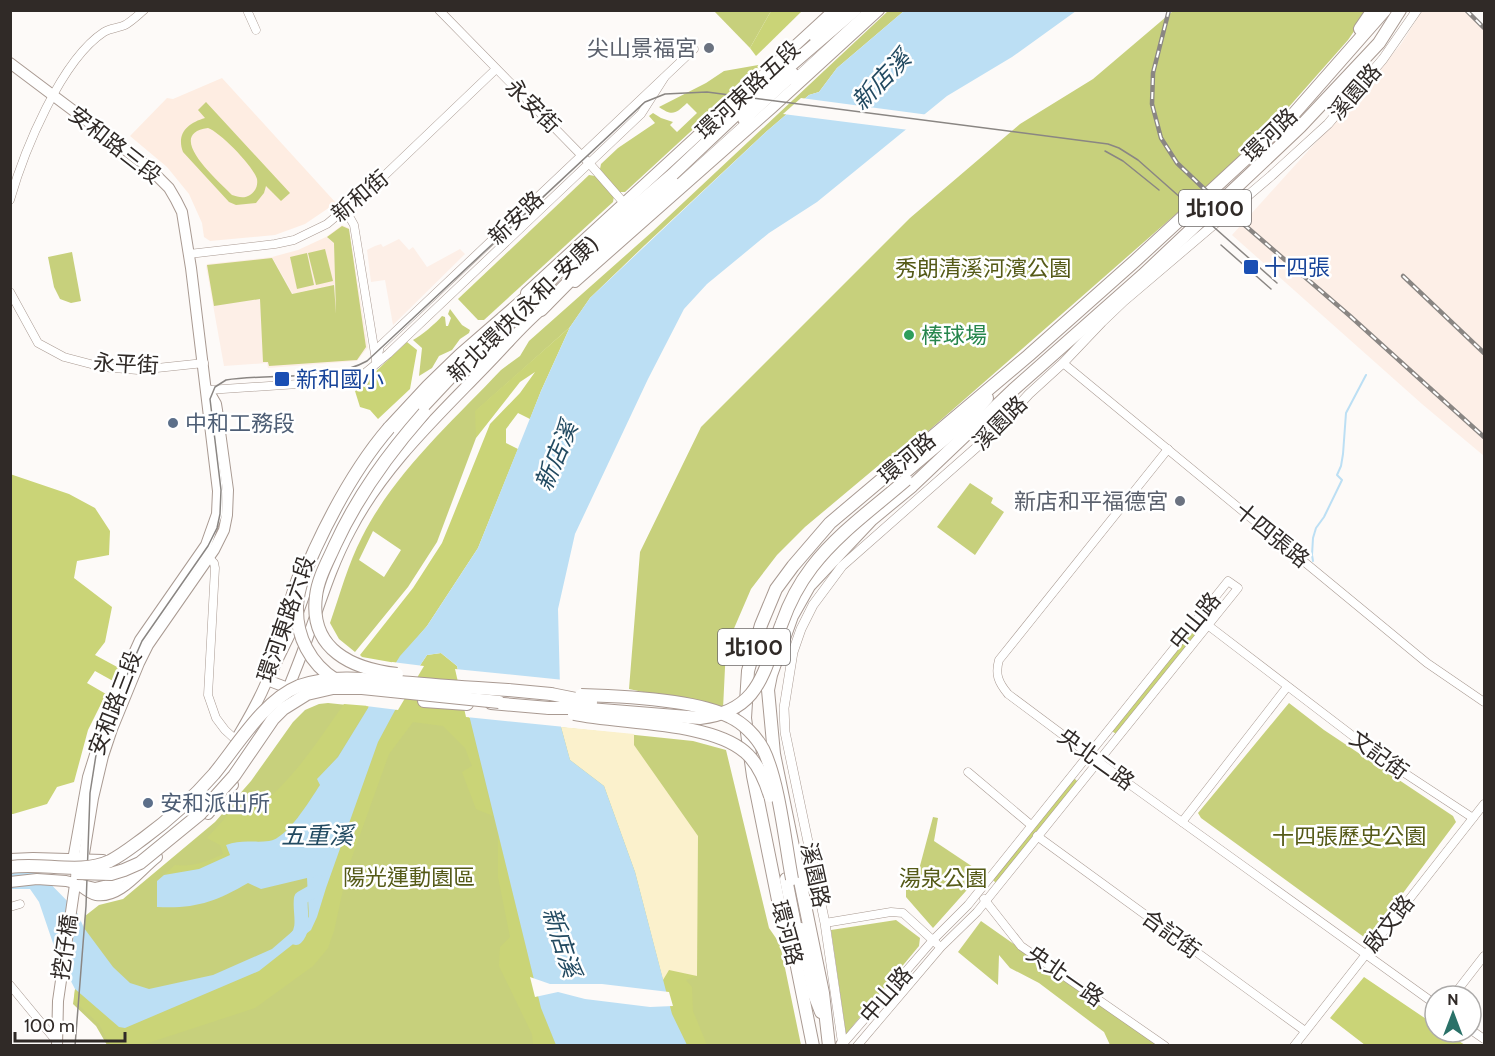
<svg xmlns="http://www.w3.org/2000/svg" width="1495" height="1056" font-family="Cabin,'Noto Sans TC',sans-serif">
<rect width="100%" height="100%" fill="#fdfaf8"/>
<g fill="#fdefe7">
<polygon points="1422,11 1466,11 1484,27 1484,456 1422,404 1232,235 1354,100 1401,44"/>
<polygon points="342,225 349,228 368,347 357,361 268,368 267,363 224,366 206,266 207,264 272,257 293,294 334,284 334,243 326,237"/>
<polygon points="399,239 409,250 413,247 427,267 460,249 465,254 393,325 385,280 371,282 367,250 375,246 381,244 383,247"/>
</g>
<g fill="#feede2">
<polygon points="222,78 336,203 305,224 275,235 210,241 204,237 202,223 189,194 167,167 130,136 167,98 173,99"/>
<polygon points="326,237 334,243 335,284 293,294 272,257 298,250"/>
</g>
<g fill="#c7d07c" fill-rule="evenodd">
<polygon points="714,11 771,11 750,48"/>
<path d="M888 11H904L837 68 819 92 809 95 767 131 645 245 590 298 570 327 476 411V438L437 542 408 587 355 652 339 639 330 623C340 594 348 564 362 537 395 472 452 422 501 370L520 356 529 341 653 231ZM373 531 401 550 384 577 359 560Z"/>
<polygon points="1173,11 1368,11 1348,40 1257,143 910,447 885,460 805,527 777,555 751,589 726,647 723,709 629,689 640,552 701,427 910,218 1020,124 1093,79"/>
<path d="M764 64 625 192H619L600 169 601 164 618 148 655 123 649 116 653 113 661 118 673 122 670 125 677 132 697 113 687 103C676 113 673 117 659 107L706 83 724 71Z"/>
<path d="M206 102 290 193 281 201 266 186 264 193 256 203 236 205 229 202 183 152C176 133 188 123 205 118L198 110ZM208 128C220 132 254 167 257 179 258 185 256 191 250 195 244 199 238 197 232 195 219 181 163 134 208 128Z"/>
<polygon points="589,175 595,176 614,196 613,202 484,320 478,320 458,299"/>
<polygon points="342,226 349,229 366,347 357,360 269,366 268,362 263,362 260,299 214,306 207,265 272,258 292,294 334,285 336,314 334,243 327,237"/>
<polygon points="325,249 333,281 316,285 308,253"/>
<polygon points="72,252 81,301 71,303 60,299 54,287 48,257"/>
<polygon points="307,253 314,285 297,289 290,257"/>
<path d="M450 309 462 325 470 330 469 333 460 339 452 350 439 356 432 368 419 376 422 348 413 340C421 336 436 323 442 316L445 317 446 326H448L451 318 448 314Z"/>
<polygon points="970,483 993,498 991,503 1004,512 975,555 937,527"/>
<polygon points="328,703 693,741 726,750 769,928 780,944 801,1045 107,1045 96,1026 73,1004 85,916 99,905 123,899 215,822 251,781 293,722 305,710 319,704"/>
<polygon points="1289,703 1324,730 1453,816 1456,822 1368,940 1201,818 1198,813"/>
<polygon points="933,817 938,818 934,841 982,873 933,928 906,897 906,886 917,877"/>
<polygon points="896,920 920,938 919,946 846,1034 831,930"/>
<polygon points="981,921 1158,1045 1110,1045 1104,1032 1039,983 1010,968 999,955 998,985 958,952"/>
</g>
<g fill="#cad477">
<polygon points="771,11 802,11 756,56 750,48"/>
<polygon points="570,327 541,391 530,419 518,413 506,429 506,443 518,449 478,548 427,626 396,663 362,657 360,655 413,588 442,543 490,424 520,393 535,372 520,382 476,438 475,411"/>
<polygon points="407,342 417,350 410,389 378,419 370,410 360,407 355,391"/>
<polygon points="10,474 69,494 95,508 110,531 109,555 77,561 74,578 112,607 105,642 95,655 119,668 113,681 95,671 87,683 106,694 88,730 74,782 57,787 47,804 13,814 10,814"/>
<polygon points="1195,628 1199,631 1116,734 1112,731"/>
<polygon points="441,653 457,666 493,816 476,809 462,772 472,766 465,748 443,726 413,722 389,754 347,871 334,931 328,948 313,966 255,1008 142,1045 110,1045 99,1024 74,1001 75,989 119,1026 125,1028 259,971 317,917 326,888 378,742 415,673 427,655"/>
<path d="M344 704 369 706 337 757 317 779 320 785C310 799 287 839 269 841 255 843 241 839 226 845L230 855 199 869 164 875 175 865C194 867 206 862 223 854L220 845 207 838 238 804 248 813C290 787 316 743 344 704Z"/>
<polygon points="1074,778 1078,782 996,883 992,879"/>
<polygon points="498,833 541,1008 556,1045 533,1045 532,1034 499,966 500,947 510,937 498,877"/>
<polygon points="668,970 697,976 686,980 692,987 693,1011 707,1045 687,1045 672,1014 663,980"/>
<polygon points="1364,977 1435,1025 1435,1032 1445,1032 1465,1045 1365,1045 1330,1018"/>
</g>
<polygon fill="#fbf1cc" points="561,727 634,734 634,745 698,836 697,976 669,970 663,980 635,872 604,786 570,760"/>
<path fill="#bcdff4" d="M904 11H1076L1012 57 947 96 817 202 769 233 707 284 684 309 648 379 575 534 558 609 561 727 570 760 604 786 635 872 672 1014 687 1045H556L541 1008 457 666 441 653 427 655 415 673 378 742 326 888 317 917 311 930 259 971 125 1028 119 1027 75 989 56 952 39 902 30 889H11L10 863 34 867 76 910 84 928 113 967 130 983 149 989 213 975 272 949 309 917 307 878 261 889 248 883C215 902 195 909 157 907V881L164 875 199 869 230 855 226 845C241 839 254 843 269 841 287 839 310 800 320 785L317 779 338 757 400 656 427 626 478 548 541 391 570 327 590 298 767 131 809 95 819 92 837 68Z"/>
<g fill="#fdfaf8">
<polygon points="801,98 929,115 909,130 783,114"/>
<polygon points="392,662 424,666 398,710 366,706"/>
<polygon points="455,669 564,680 565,727 466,717"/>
<polygon points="530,977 550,984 602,984 669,992 673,1006 650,1007 585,999 558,992 535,997"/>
</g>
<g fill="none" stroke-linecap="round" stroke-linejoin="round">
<polyline stroke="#bcdff4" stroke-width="2" points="1313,561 1312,555 1313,538 1316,528 1324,517 1342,480 1337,475 1341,466 1343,454 1346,413 1366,375"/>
<path stroke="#bcdff4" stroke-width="14" d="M296 938C306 928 299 911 301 898L317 889 318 882"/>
<defs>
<g id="minor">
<polyline points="247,10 256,30"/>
<polyline points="439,10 589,163 624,203"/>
<polyline points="814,38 844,10"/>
<polyline points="793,80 869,10"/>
<polyline points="675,187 750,119"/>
<path d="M10 200C24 151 61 60 104 32 110 28 119 28 125 25 132 21 138 15 144 10"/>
<polyline points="345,209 354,225 376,360"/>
<polyline points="189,254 275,244 294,240 327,224 385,175 496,69"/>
<polyline points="10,292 38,343 64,357 102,367 138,370 204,363"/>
<polyline points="376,363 380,346 694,49"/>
<polyline points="1063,363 1427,663 1484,702"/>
<polyline points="208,390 343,381 365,373 388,354 641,114 664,78"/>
<path d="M1168 449 999 660C995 674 998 682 1008 694L1118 776 1435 1004"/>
<polyline points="207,556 214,563 215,568 208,695 216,718 225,730 236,740"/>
<polyline points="1205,623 1383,759 1473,818"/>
<polyline points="968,772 1031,825"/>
<polyline points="1182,822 1287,687"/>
<polyline points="1037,836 1305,1031"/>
<polyline points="984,899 1021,946 1165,1046"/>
<polyline points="10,907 20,904"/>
<polyline points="825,923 891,912 903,913 937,944"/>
<polyline points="10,985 57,1042"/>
<polyline points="1453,996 1484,956"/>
<polyline points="1471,1030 1484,1039"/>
<polyline points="842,1045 933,940 968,905 1228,581 1238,588 977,912 941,947 857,1046"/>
<polyline points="1294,1046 1484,804"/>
</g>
<polyline id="tertiary" points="843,1046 825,923 785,732 784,708 793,652 801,629 813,605 842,566 995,431 1029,394 1063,363 1102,322 1124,301 1271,176 1328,124 1383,59 1417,10"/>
<g id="secondary">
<polyline points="10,63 147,166 169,188 176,200 182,212 191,268 218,491 217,514 206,545 140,640 111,704 88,777 73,860 75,866"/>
<polyline points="575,282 772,108 879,10"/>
<polyline points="526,293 834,10"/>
<polyline points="267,680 288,688"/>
<path d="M285 697C292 678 300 660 306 642 320 604 331 566 350 531 383 467 436 418 486 366 506 346 524 323 547 305"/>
<path d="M238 736C250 716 262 695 270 673 282 639 286 603 301 569"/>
<polyline points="208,814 233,785"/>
<polyline points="10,859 33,858 103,860"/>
<polyline points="10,882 37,879 66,881 95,888 116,883"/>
<path d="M75 882C81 886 89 894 96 895 120 899 140 870 157 857"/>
<polyline points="57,1046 58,1001 77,871 83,860 93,798 103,756 112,729 139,663 148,645 214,550 224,530 227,515 228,490 217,410 216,404 208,390"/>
</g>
<g id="trunk">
<polyline points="1360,29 1373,10"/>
<polyline points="744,119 793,74"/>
<polyline points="541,310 607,243 673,183"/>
<polyline points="470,369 508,341"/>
<polyline points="389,428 428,386 460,355 536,289"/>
<polyline points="903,474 967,420 987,398"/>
<polyline points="271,671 289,634 313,568 347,503 371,464 415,415 462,365 527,307 556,274 672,175 763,89 855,10"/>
<polyline points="508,690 551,694"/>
<polyline points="424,701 467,704"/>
<polyline points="491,703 549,708"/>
<polyline points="122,869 197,806 233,760 257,725"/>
<polyline points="786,879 798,940"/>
<polyline points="110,884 130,868"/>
<polyline points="801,929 814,994 821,1012"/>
<polyline points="813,1046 792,942 778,900 753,776 745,718 748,671 761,625 776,589 793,566 830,523 1028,356 1135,261 1291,117 1385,10"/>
<polyline points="829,1046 823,993 774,754 768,690 771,675 792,616 809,586 872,519 912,486 1013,390 1143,275 1300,127 1379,43 1400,10"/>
<polyline points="842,1046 842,1045"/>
</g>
</defs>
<use href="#minor" stroke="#a99a92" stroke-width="9"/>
<use href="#tertiary" stroke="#a99a92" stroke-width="10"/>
<use href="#secondary" stroke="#a99a92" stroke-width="12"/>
<use href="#trunk" stroke="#a99a92" stroke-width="14"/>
<use href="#minor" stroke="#fff" stroke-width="8"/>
<use href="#tertiary" stroke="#fff" stroke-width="9"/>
<use href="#secondary" stroke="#fff" stroke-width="10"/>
<use href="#trunk" stroke="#fff" stroke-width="12"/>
<g stroke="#8a8683" stroke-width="1.5">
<polyline points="1105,151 1123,161 1159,190"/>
<polyline points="1221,245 1271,289"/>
<path d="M75 1046 86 906 90 793 96 755 114 705 142 641 208 546 217 528 220 514 221 490 210 399 215 387 226 380C269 373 330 382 367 361L645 102 665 94 707 92 1108 144 1119 148 1138 160 1277 283"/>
</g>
<defs>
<g id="rail">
<polyline points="1169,10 1153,73 1152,104 1161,138 1177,163 1219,203 1350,316 1484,437"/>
<polyline points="1466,10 1484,28"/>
<polyline points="1403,276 1484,353"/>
</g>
</defs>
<use href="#rail" stroke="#8a8683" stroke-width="4.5"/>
<use href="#rail" stroke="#fff" stroke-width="2" stroke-dasharray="7" stroke-linecap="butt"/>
<defs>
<g id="trunk-bridge">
<path d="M397 674C353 669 309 650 316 596 318 578 328 561 335 545 358 495 388 454 424 413"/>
<path d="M336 680C310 664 296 636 297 606 298 586 307 567 315 549 335 506 358 464 389 428"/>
<polyline points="551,694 591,702"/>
<path d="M581 695C622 696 694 699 730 717 743 723 756 736 763 749 779 781 785 842 792 879"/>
<path d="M549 708H577L700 718C761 711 763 671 782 623 789 603 799 584 812 567 838 533 875 507 906 480"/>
<path d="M574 714C620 724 710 721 745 752 758 763 765 780 770 796"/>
<path d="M10 867C43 862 80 875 110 861 122 855 133 846 144 838 170 819 193 798 214 774 237 746 264 700 299 686 335 673 375 680 412 683 444 686 476 688 508 690"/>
<polyline points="77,873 111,874 124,870 140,863 200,814 234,776 273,719 283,709 307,694 333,688 362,688 499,702"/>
</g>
</defs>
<use href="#trunk-bridge" stroke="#a99a92" stroke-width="14" stroke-linecap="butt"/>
<use href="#trunk-bridge" stroke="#fff" stroke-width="12"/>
</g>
<g fill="#6b7280" stroke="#fff" stroke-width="2">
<circle cx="709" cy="48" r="6"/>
<circle cx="1180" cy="501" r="6"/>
</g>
<g fill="#1a4fb4" stroke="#fff" stroke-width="2">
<rect x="1243" y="259" width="16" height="16" rx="3"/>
<rect x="274" y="371" width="16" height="16" rx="3"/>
</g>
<circle fill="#2e9e5b" stroke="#fff" stroke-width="2" cx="909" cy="335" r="6"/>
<g fill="#5c6f8a" stroke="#fff" stroke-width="2">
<circle cx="173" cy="423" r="6"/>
<circle cx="148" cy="803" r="6"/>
</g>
<g text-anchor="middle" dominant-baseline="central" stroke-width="5" stroke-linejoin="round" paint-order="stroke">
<g fill="#fff" stroke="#6e6a68" stroke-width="1.5">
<rect x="1179" y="190" width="72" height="36" rx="4.5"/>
<rect x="718" y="629" width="72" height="36" rx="4.5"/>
</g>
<g font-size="21" font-weight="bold" fill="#302a27">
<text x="1215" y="208">北100</text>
<text x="754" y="647">北100</text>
</g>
<g font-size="22" fill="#5b616d" stroke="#fff" text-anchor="end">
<text x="697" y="48">尖山景福宮</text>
<text x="1168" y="501">新店和平福德宮</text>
</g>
<g font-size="22" fill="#302a27" stroke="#fff">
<text transform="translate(748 90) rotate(-43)">環河東路五段</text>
<text transform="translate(1355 92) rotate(-49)">溪園路</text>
<text transform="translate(533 106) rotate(45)">永安街</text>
<text transform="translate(1270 135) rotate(-44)">環河路</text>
<text transform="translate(115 145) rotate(38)">安和路三段</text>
<text transform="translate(360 196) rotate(-40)">新和街</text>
<text transform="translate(516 218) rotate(-44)">新安路</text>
<text transform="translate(523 309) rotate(-44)">新北環快(永和-安康)</text>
<text transform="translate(126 364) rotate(3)">永平街</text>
<text transform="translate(1000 423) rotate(-45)">溪園路</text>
<text transform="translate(907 458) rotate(-40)">環河路</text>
<text transform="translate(1272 535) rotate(39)">十四張路</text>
<text transform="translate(286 619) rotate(-71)">環河東路六段</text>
<text transform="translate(1195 621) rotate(-51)">中山路</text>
<text transform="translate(115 703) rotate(-69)">安和路三段</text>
<text transform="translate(1379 755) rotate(36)">文記街</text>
<text transform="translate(1096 759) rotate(36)">央北二路</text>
<text transform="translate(815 875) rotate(78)">溪園路</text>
<text transform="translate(1389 924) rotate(-52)">啟文路</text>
<text transform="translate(787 933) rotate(75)">環河路</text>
<text transform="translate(1171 934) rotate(36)">合記街</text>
<text transform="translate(65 947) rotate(-82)">挖仔橋</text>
<text transform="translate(1065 976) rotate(35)">央北一路</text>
<text transform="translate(886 995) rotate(-49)">中山路</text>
</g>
<g font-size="22" fill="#164399" stroke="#fff" text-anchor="start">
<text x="1264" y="267">十四張</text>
<text x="296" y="379">新和國小</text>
</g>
<g font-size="22" fill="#555a17" stroke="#fff">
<text x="983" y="268">秀朗清溪河濱公園</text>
<text x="1349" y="836">十四張歷史公園</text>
<text x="409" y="877">陽光運動園區</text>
<text x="943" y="878">湯泉公園</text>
</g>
<g font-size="22" fill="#27864d" stroke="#fff" text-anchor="start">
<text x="921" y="335">棒球場</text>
</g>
<g font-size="22" fill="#4e5e75" stroke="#fff" text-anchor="start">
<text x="185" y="423">中和工務段</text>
<text x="160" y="803">安和派出所</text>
</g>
<g font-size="24" font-style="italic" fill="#224a61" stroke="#fff">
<text transform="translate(881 80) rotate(-46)">新店溪</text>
<text transform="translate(556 456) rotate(-67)">新店溪</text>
<text x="317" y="835">五重溪</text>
<text transform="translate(562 942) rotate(72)">新店溪</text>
</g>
</g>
<rect width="1495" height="1056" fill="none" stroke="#302a27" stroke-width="24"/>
<g transform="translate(1453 1014)"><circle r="28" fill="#ffffff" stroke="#acaaa9" stroke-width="1.5"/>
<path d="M0-4.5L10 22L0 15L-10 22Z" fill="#2a7168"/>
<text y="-9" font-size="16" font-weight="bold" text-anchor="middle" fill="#302a27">N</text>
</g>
<path d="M15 1032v9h110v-9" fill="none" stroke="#302a27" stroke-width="3"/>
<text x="24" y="1032" font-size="18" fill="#302a27" stroke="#ffffff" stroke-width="4.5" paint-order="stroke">100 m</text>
</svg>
